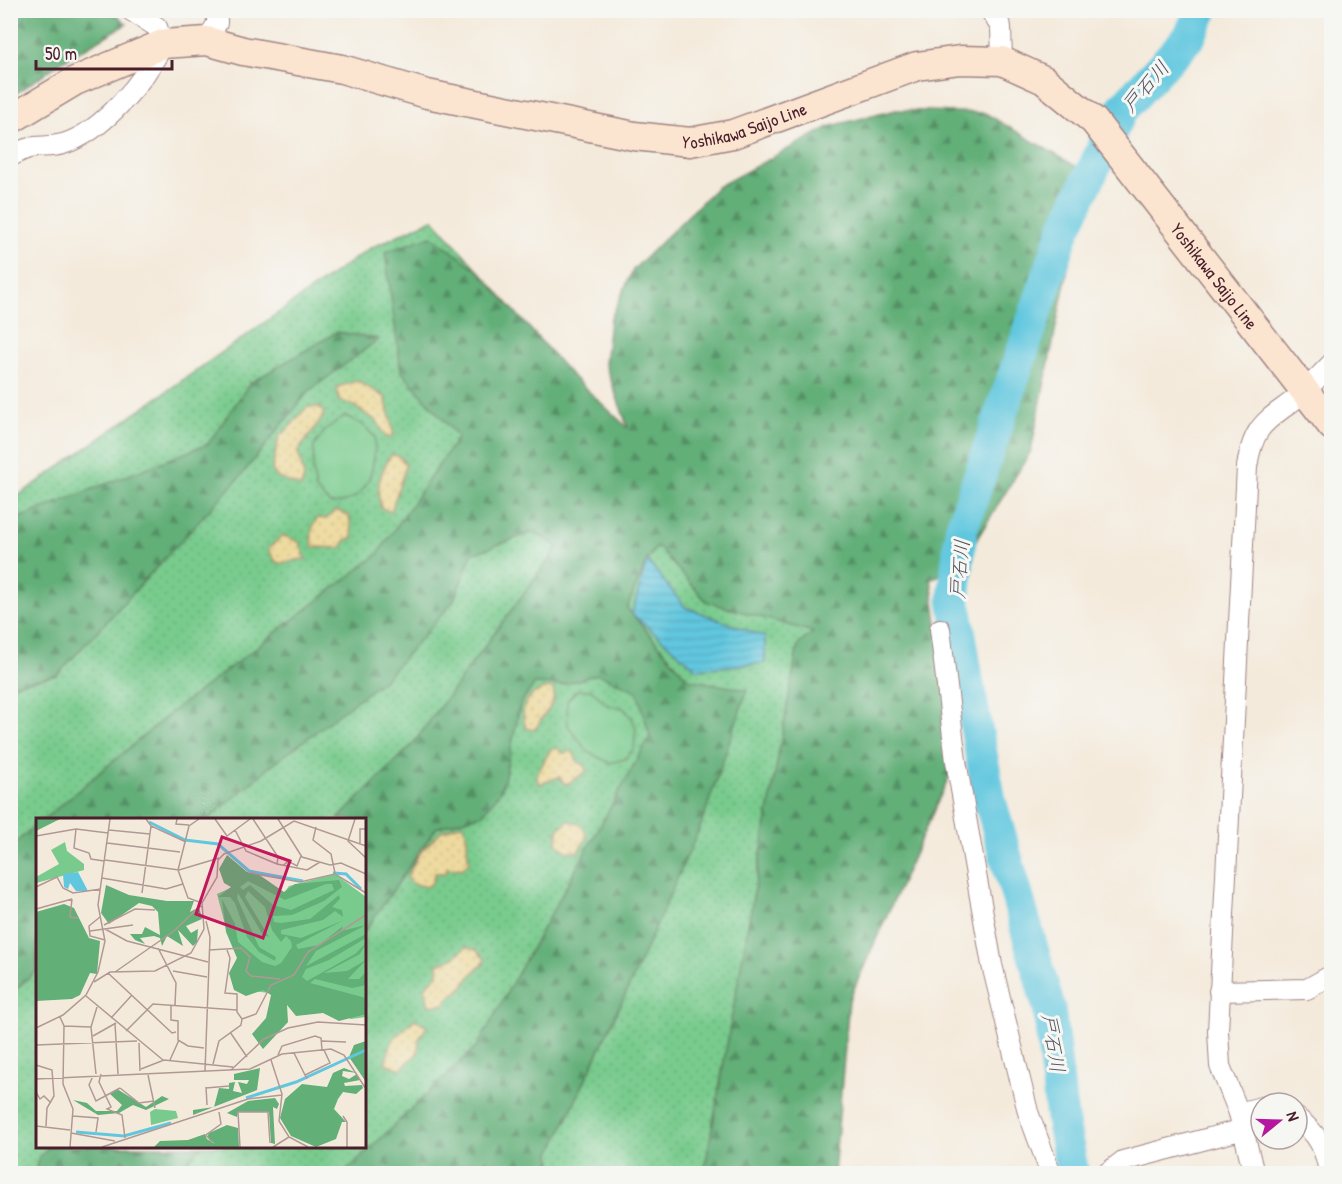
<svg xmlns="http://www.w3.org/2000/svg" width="1342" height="1184" font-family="'Patrick Hand','Klee One',sans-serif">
<defs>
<pattern id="grass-dots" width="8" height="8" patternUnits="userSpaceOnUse" patternTransform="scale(1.5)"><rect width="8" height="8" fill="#78cb8d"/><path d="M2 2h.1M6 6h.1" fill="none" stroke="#69ae7a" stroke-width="1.8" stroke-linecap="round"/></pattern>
<pattern id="forest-firs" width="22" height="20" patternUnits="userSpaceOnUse" patternTransform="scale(1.5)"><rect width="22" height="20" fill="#62af78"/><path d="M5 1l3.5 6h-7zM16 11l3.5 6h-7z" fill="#538e63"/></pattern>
<pattern id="sand-dots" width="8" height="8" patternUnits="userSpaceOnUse" patternTransform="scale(1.5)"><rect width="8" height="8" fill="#eeda9e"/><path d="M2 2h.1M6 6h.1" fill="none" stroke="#cebb88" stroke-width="1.8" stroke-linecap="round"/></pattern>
<pattern id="water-rules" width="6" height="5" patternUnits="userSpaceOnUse" patternTransform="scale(1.5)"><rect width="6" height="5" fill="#61c7df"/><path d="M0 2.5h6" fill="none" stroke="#56aac0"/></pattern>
</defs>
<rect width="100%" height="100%" fill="#f6f6f2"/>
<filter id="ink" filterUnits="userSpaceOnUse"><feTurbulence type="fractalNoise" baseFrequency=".0167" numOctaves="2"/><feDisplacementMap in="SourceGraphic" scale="12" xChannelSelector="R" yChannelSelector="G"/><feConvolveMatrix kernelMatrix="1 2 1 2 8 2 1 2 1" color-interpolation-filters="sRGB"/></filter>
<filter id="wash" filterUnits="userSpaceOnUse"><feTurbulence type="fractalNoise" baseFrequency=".008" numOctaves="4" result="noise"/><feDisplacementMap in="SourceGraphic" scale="24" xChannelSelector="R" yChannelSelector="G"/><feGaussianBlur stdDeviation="1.35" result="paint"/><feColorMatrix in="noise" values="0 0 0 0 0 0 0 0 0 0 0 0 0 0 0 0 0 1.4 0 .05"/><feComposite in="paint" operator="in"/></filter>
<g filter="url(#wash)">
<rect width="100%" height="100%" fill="#f4eadb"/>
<path fill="url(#grass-dots)" stroke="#61755c" stroke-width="1.5" fill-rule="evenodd" d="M433 219 595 404 814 632 795 1173H11V501L369 249ZM38 820H364V1146H38Z"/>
<g fill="url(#forest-firs)" stroke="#566752" stroke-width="1.5">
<polygon points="11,10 112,11 127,24 63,61 11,97"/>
<polygon points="896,110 985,113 1087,173 1031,451 961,565 931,579 956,761 849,1000 834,1173 704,1173 798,645 813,632 707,602 657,546 647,560 627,608 688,679 747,690 701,825 627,991 551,1153 553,1173 340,1173 351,1167 478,1045 650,736 637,691 598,674 562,685 535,684 521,702 502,789 483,814 436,828 365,931 364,820 338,819 412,745 558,547 534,532 472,554 453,602 386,678 267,769 209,819 43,820 172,712 377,555 458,437 401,371 385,252 431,236 479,271 571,375 628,428 605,364 610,320 633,270 717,187 831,126"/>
<polygon points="337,332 379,339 308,392 240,477 57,675 11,685 11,521 208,444 250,383"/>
<polygon points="37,824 37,970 11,994 11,847"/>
<polygon points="49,1147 49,1146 201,1147 176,1173 34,1173 39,1158"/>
</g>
<g fill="url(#sand-dots)" stroke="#9c7c64" stroke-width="1.5">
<polygon points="357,381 385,397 394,435 386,438 377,421 352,405 339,401 337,387"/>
<path d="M308 407H319L323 411V417L298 451 304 477 301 487 278 478 272 470 279 436C292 429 296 416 308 407Z"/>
<path d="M391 455 399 456 406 465 391 512 381 508C375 487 380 473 391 455Z"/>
<path d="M336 510 349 516 353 538 346 540 341 548 313 547C310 537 311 525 318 518L326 519Z"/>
<path d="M283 535 299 542 306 559C295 558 287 566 276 562L268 549Z"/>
<path d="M551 688 554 691C554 704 549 709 542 718 538 723 540 726 533 730L526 728C518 707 528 690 551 688Z"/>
<polygon points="557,748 563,753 573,751 577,762 585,765 586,772 566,785 559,777 540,784 536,777 550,750"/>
<path d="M568 821C580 822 584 826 587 838L578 852 566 851 557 843 558 830Z"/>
<path d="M463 824C470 837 465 847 469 862L462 869 447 868 446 873H435L432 883 427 887 411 883 407 877 419 854 441 831Z"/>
<path d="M466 947 476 950 485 959 483 965C472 972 470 977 463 987 458 994 451 992 445 1004L429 1006 425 987 438 975V964L453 958Z"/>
<polygon points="415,1019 427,1026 419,1039 418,1053 401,1069 385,1063 393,1039"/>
</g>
<g fill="#78cb8d" stroke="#61755c" stroke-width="1.5">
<path d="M345 416 362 424 375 437C375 470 369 503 330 504L316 490 313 471 314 446 326 429Z"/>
<polygon points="577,690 592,690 607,705 623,708 632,718 636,728 634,748 625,759 610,763 588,752 568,726 567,701"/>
</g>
<polygon fill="url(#water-rules)" stroke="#567385" stroke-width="1.5" points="647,560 685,607 765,637 765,663 697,669 632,614"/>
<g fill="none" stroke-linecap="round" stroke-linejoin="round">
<polyline stroke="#61c7df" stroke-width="33" points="1073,1174 1062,1118 1049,1008 990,801 967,679 954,599 961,530 1064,230 1122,109 1189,37 1202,10"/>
</g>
</g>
<g filter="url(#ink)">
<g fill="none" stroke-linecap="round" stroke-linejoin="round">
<defs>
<g id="street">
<polyline points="990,10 1001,27 1002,61"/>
<polyline points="207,41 217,23 217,10"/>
<path d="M10 157C36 141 40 150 63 144 103 132 145 80 163 44L157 27 130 10"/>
<polyline points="940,629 956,761 992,965 1028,1112 1051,1174"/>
<polyline points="1219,991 1307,989 1332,975"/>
<polyline points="1239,1113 1261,1107"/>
<path d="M1297 1118C1317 1133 1326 1148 1329 1174"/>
<polyline points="1106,1174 1123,1161 1244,1129"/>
<path d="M1254 1174 1239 1113 1220 1066 1218 1031 1247 467C1254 418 1272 420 1305 391 1314 382 1323 372 1332 363"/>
</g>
<g id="secondary">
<path id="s1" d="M10 120 75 81 163 44 207 41 243 51 342 69 427 94 634 136 690 142 733 134 917 66 960 60 1002 61 1044 80 1094 121 1332 426"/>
</g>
</defs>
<use href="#street" stroke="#9f8483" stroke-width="22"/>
<use href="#secondary" stroke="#9f8483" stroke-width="31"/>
<use href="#street" stroke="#fff" stroke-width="20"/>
<use href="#secondary" stroke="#fce5d0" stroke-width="28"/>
</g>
</g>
<g text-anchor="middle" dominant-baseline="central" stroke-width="6" stroke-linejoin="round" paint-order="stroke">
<g font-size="18" fill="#4a1f2b" stroke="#f6f6f2">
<text stroke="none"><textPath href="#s1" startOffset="766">Yoshikawa Saijo Line</textPath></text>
<text stroke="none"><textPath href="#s1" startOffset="1342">Yoshikawa Saijo Line</textPath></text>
</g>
<g font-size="20" font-style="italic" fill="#515161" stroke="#f6f6f2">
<text transform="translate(1145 86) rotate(-49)">戸石川</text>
<text transform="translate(959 569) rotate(-85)">戸石川</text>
<text transform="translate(1054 1043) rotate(81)">戸石川</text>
</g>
</g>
<g transform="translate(36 818)">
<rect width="330" height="330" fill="#f4eadb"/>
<path d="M29 24 31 33 48 46V52L0 65V59L23 46 15 32ZM299 56 330 79V199L315 201 261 179 210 172 205 137 191 114 181 76 212 62 248 75 253 68ZM119 291 140 293 142 300 115 307 114 294Z" fill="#78cb8d"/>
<path d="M0 1H24L0 13ZM191 37 211 54 222 56 248 74 259 66 303 62 306 69 288 83 256 97 237 98 238 104 245 105 274 101 303 77 304 81 296 89 306 92 307 99 299 93 287 102 245 112V116L265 120 308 102 260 127 262 131 283 127 307 108 305 113 330 107 280 133 270 148 330 116V120L293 142 270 151 266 159 271 163 319 136 330 125 324 136 288 155 311 153 330 142 312 161H323L330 154V167L316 170 279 161 274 165 330 180V196L303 203 287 195 260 198 251 187 252 204 227 231 216 216 230 200 235 177 227 172 210 178 198 172 193 155 201 140 190 114 186 81 199 106 202 124 226 144 239 148 245 145 256 129 255 123 250 118 245 124 236 112 229 89 212 73 209 79 233 119 227 117 202 75 201 80 223 129 240 139 239 143 223 134 211 119 199 85 194 79H182L195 69 188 65 183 51ZM212 63 249 82 290 66H296L298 72 255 92 237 87 214 67 207 72 204 69ZM70 67 93 77 131 83H158L154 94 163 89 166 101 150 108 155 115 162 111 161 124 157 128 142 112 147 128 131 118 126 128 124 120 118 118 104 120 109 126 99 122 94 116H106L109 109 124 117 122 94 116 88 103 85 73 106 65 95ZM28 86 38 90 53 120 64 123 61 156 54 155 44 177 36 181 0 183V94ZM330 223V264L313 239 318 227ZM224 250 221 272 157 297V292L178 289 183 270 193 271V265L199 264 197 273 206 275 202 264 211 266 213 262H198V256ZM308 250 321 255 307 253 306 258 313 261 321 256 324 262 308 265 309 268 326 267 327 270 320 276 307 274 302 281 298 291 310 304H306L300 321 280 329 255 318 244 300 249 281 266 266 291 269 297 255ZM81 271 110 289 126 278 133 281 110 292 97 287 83 295 62 297 37 282 51 285 60 293H81L86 287 74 276ZM239 280 243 286 241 291 237 289 239 326 235 325 233 294H202L201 299 191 295 212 283ZM191 307 202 310 203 329H118L124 323 152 322 169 316 171 321 179 326 171 319 173 315Z" fill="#62af78" fill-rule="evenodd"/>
<path d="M42 54 52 73H40L34 65 32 71 28 69 27 56Z" fill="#61c7df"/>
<path fill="none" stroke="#61c7df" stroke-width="3" d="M113 4 149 22 182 26 213 53 267 63M297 55 310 56 325 71M210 280 260 264 330 232M40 314 88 318 135 305"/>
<path fill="none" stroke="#b09995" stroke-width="1.5" d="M110 1 115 8 150 24M141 1 140 6 153 7M179 1 191 18 214 1M217 1 242 39 241 46M242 1 266 39 294 47 305 45 330 56M319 1 312 23 330 40M280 9 277 22 295 36 299 55M40 11 38 30 53 35 55 41 68 43M73 12 114 16M199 12 210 33 241 46 271 52 284 44M0 18 40 11 72 15M71 25 144 34M324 25V11H330M69 42 143 52 183 40M248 47 252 43 261 48 265 38M142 52 153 8 163 1M142 52 152 80 166 85M214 55 264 64 299 56 330 75M66 60 130 71 147 66M0 69 21 59 27 70 37 75 65 71M106 75 115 8M36 81 34 99 42 100M0 91 36 81M64 99 53 108 54 118 69 122M68 107 99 91 119 92M69 111 91 123 172 144M54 113 97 107M122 130 140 165 139 187M173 132 205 130 214 139 210 153 215 158 244 161M191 132 194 140 189 175 201 176V194L206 201M137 153 171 159M79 154 138 113 164 88 167 90M72 155 136 215 140 214M58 164 74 154 119 153 155 135 168 111 166 85 181 59 182 42 188 36 225 23 258 3 330 28M50 178 127 242M135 187V202L142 203V222L152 228 168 230M24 199 28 208 27 266 37 291 34 329M75 200 96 177M206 201 220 196 235 167 258 157 272 134 330 97M79 206 82 256M28 208 55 209M0 210 27 197 50 177 62 154 69 123 62 87 74 1M90 213 117 186 201 192M194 214 211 239M57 218 80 205M286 223 310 224M103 225 104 253M0 227 101 223M258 235 271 261M242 237 246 228 279 218 285 220 286 232M134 242 143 222M235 242 246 276 243 303 253 319 272 329M177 246 183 223 205 207 206 201M0 247 16 252 18 278 11 290 10 308M105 251 128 242 197 249M195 252 228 221 252 210 282 204 330 207M169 253 174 119 170 103M60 256 55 209 61 189M65 256 63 264 75 289 71 291 86 297 89 320M112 257 119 290M269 257 294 245 288 232M57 258 53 267 60 283 84 270M0 261 214 251 246 236 295 231 308 237 330 271M170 269 171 287M84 270 103 285 118 283M170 270 193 268M0 274 4 281 8 278 15 285M37 298 62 300 60 314M307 298 311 304V329M0 308 34 312M35 315 79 323M176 324 170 317 185 306 183 294M66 329 212 281 246 277M204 329 202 294H232L234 325M237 329 253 319"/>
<path fill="#c2185b" fill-opacity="0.15" stroke="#c2185b" stroke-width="3" d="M186 19 254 43 227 120 160 96Z"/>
<rect width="330" height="330" fill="none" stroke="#4a1f2b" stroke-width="3"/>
</g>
<rect width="1342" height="1184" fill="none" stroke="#f6f6f2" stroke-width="36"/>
<g transform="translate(1279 1121) rotate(71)"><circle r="28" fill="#f6f6f2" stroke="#b1a0a2" stroke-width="1.5"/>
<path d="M0-4.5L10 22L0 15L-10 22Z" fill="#b5179e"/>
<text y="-9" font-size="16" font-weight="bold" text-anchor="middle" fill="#4a1f2b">N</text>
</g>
<path d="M36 60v9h136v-9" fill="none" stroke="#4a1f2b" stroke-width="3"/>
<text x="45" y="60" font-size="18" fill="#4a1f2b" stroke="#f6f6f2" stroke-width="4.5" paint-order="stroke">50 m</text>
</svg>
